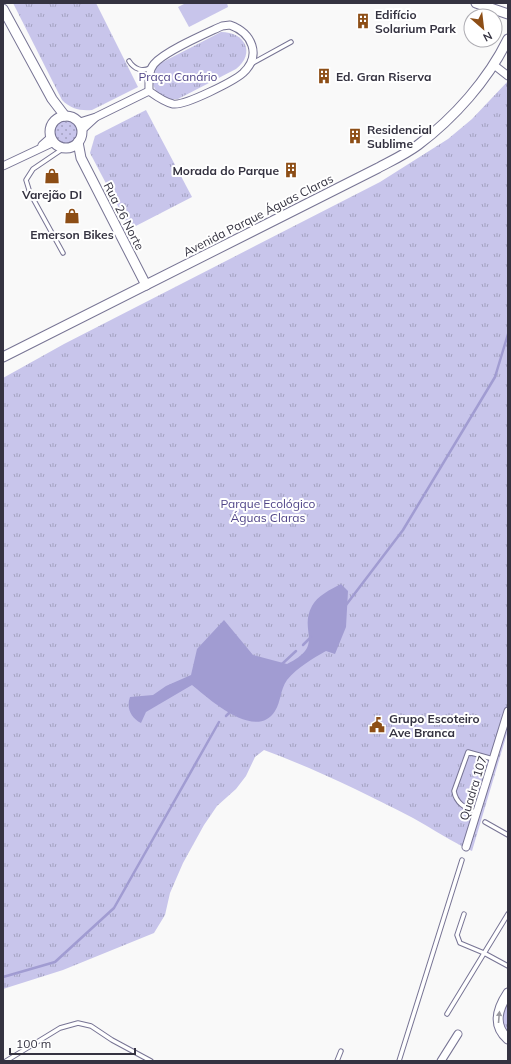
<svg xmlns="http://www.w3.org/2000/svg" width="511" height="1064" font-family="Mulish,sans-serif">
<defs>
<pattern id="grass-dots" width="8" height="8" patternUnits="userSpaceOnUse"><rect width="8" height="8" fill="#c8c5eb"/><path d="M2 2h.1M6 6h.1" fill="none" stroke="#a3a1c0" stroke-width="1.8" stroke-linecap="round"/></pattern>
<pattern id="park-tufts" width="24" height="20" patternUnits="userSpaceOnUse"><rect width="24" height="20" fill="#c8c5eb"/><path d="M3 7l-1-3M5 7V3M7 7l1-3M15 17l-1-3M17 17v-4M19 17l1-3" fill="none" stroke="#a3a1c0"/></pattern>
</defs>
<rect width="100%" height="100%" fill="#f9f9f9"/>
<circle fill="url(#grass-dots)" cx="65" cy="135" r="14"/>
<g fill="url(#park-tufts)">
<path d="M13 3H96L138 87 92 110C80 111 71 109 62 100Z"/>
<path d="M221 32C245 32 256 53 236 69L178 99C157 101 146 84 157 65Z"/>
<path d="M508 81V730L472 851C452 842 433 829 413 818 365 793 315 769 264 750L255 757 246 776 236 789 217 806 204 825 183 863 170 893 165 915 154 933 63 970 3 989V378L64 344 380 182 448 139 472 119Z"/>
<polygon points="146,110 192,197 130,229 90,153 95,136"/>
<path d="M508 1000V1033C500 1021 503 1012 508 1000Z"/>
</g>
<polygon fill="#c8c5eb" points="186,3 227,3 228,7 189,27 178,7"/>
<path fill="#a19cd2" d="M341 584 348 591 346 627 335 654 326 651C312 659 298 667 287 680 280 690 281 702 275 711 256 742 208 698 192 685L146 712 141 723C131 718 126 708 130 697L153 695 166 686 191 675 197 649 224 620 253 655 287 664C326 645 298 632 312 606 317 596 331 589 341 584Z"/>
<g fill="none" stroke-linecap="round" stroke-linejoin="round">
<g stroke="#a19cd2" stroke-width="2.5">
<polyline points="346,605 403,530 495,377 508,334"/>
<polyline points="303,645 311,637"/>
<polyline points="282,664 296,651"/>
<polyline points="226,716 231,711"/>
<polyline points="3,977 55,962 114,908 219,722"/>
</g>
<defs>
<g id="service">
<path d="M129 61C134 69 142 72 150 68"/>
<polyline points="251,64 291,42"/>
<polyline points="63,253 30,193 26,180 33,169 64,148"/>
<path d="M477 813C466 808 456 804 454 791L468 752 493 759"/>
<polyline points="485,822 508,835"/>
<polyline points="464,914 457,935 460,943 484,953 508,966"/>
<polyline points="447,1014 508,914"/>
<polyline points="6,1061 60,1028 78,1023 91,1026 112,1040 151,1061"/>
<polyline points="337,1061 341,1051"/>
<polyline points="399,1061 462,860"/>
</g>
<g id="minor">
<path d="M230 25C252 33 262 55 243 73 234 81 185 106 173 104 164 102 156 96 149 91 149 82 148 71 154 64 165 51 205 34 222 26Z"/>
<polyline points="494,65 508,76"/>
<polyline points="80,122 96,117 149,91"/>
<polyline points="82,130 95,118"/>
<polyline points="42,145 51,137"/>
<polyline points="3,166 54,142"/>
<polyline points="466,847 508,711"/>
<polyline points="441,1061 458,1034"/>
</g>
<g id="tertiary">
<polyline points="476,3 508,14"/>
<polyline points="3,9 52,99 65,116"/>
<circle cx="66" cy="132" r="16"/>
<polyline points="78,142 81,158 146,285"/>
<path d="M3 357 378 168C391 161 406 154 418 145 454 118 488 80 508 39"/>
<path d="M508 993C498 1008 492 1025 508 1039"/>
</g>
</defs>
<use href="#service" stroke="#777494" stroke-width="5.5"/>
<use href="#minor" stroke="#777494" stroke-width="9"/>
<use href="#tertiary" stroke="#777494" stroke-width="11"/>
<use href="#service" stroke="#fff" stroke-width="3.5"/>
<use href="#minor" stroke="#fff" stroke-width="7"/>
<use href="#tertiary" stroke="#fff" stroke-width="9"/>
</g>
<defs><path id="oneway-solid" d="M-6-.8H1V-3.2L6.5 0L1 3.2V.8H-6Z"/></defs>
<use fill="#9a99a0" href="#oneway-solid" transform="translate(499 1017) rotate(-85)"/>
<defs>
<symbol id="building-bare" viewBox="-9 -9 18 18"><path d="M-4-6H4V6H1V3H-1V6H-4ZM-2.5-4.3h1.7v1.8h-1.7ZM.8-4.3h1.7v1.8H.8ZM-2.5-1h1.7V.8h-1.7ZM.8-1h1.7V.8H.8Z" fill="#8d4e16" stroke="#fff" stroke-width="2.5" paint-order="stroke"/></symbol>
<symbol id="shop-bare" viewBox="-9 -9 18 18"><path d="M-5-2.5h2.3a2.7 3.5 0 0 1 5.4 0H5L5.5 6h-11ZM-1.5-2.5h3a1.5 2.3 0 0 0-3 0Z" fill="#8d4e16" stroke="#fff" stroke-width="2.5" paint-order="stroke"/></symbol>
<symbol id="civic-bare" viewBox="-9 -9 18 18"><path d="M-.6-6.5H3V-4.5H.6V-3L4-1V1h2V6H-6V1h2V-1L-.6-3ZM-1.2 2.5V6h2.4V2.5Z" fill="#8d4e16" stroke="#fff" stroke-width="2.5" paint-order="stroke"/></symbol>
</defs>
<g fill-rule="evenodd">
<use href="#building-bare" x="352" y="10" width="22" height="22"/>
<use href="#building-bare" x="313" y="65" width="22" height="22"/>
<use href="#building-bare" x="344" y="125" width="22" height="22"/>
<use href="#building-bare" x="280" y="159" width="22" height="22"/>
<use href="#shop-bare" x="41" y="165" width="22" height="22"/>
<use href="#shop-bare" x="61" y="205" width="22" height="22"/>
<use href="#civic-bare" x="366" y="714" width="22" height="22"/>
</g>
<g text-anchor="middle" dominant-baseline="central" stroke-width="4" stroke-linejoin="round" paint-order="stroke">
<g font-size="12" font-weight="bold" fill="#353341" stroke="#fff" text-anchor="start">
<text x="375" y="14">Edifício<tspan x="375" dy="14">Solarium Park</tspan></text>
<text x="336" y="76">Ed. Gran Riserva</text>
<text x="367" y="129">Residencial<tspan x="367" dy="14">Sublime</tspan></text>
<text x="279" y="170" text-anchor="end">Morada do Parque</text>
<text x="52" y="194" text-anchor="middle">Varejão DI</text>
<text x="72" y="234" text-anchor="middle">Emerson Bikes</text>
<text x="389" y="718">Grupo Escoteiro<tspan x="389" dy="14">Ave Branca</tspan></text>
</g>
<g font-size="12" fill="#504588" stroke="#fff">
<text x="178" y="76">Praça Canário</text>
<text x="268" y="503">Parque Ecológico<tspan x="268" dy="14">Águas Claras</tspan></text>
</g>
<g font-size="12" fill="#353341" stroke="#fff">
<text transform="translate(258 215) rotate(-27)">Avenida Parque Águas Claras</text>
<text transform="translate(124 216) rotate(63)">Rua 26 Norte</text>
<text transform="translate(473 788) rotate(-73)">Quadra 107</text>
</g>
</g>
<rect width="511" height="1064" fill="none" stroke="#353341" stroke-width="8"/>
<g transform="translate(483 28) rotate(152)"><circle r="19" fill="#ffffff" stroke="#aeadb3"/>
<path d="M0-3L7 15L0 10L-7 15Z" fill="#8d4e16"/>
<text y="-6" font-size="11" font-weight="bold" text-anchor="middle" fill="#353341">N</text>
</g>
<path d="M10 1048v6h125v-6" fill="none" stroke="#353341" stroke-width="2"/>
<text x="16" y="1048" font-size="12" fill="#353341" stroke="#ffffff" stroke-width="3" paint-order="stroke">100 m</text>
</svg>
